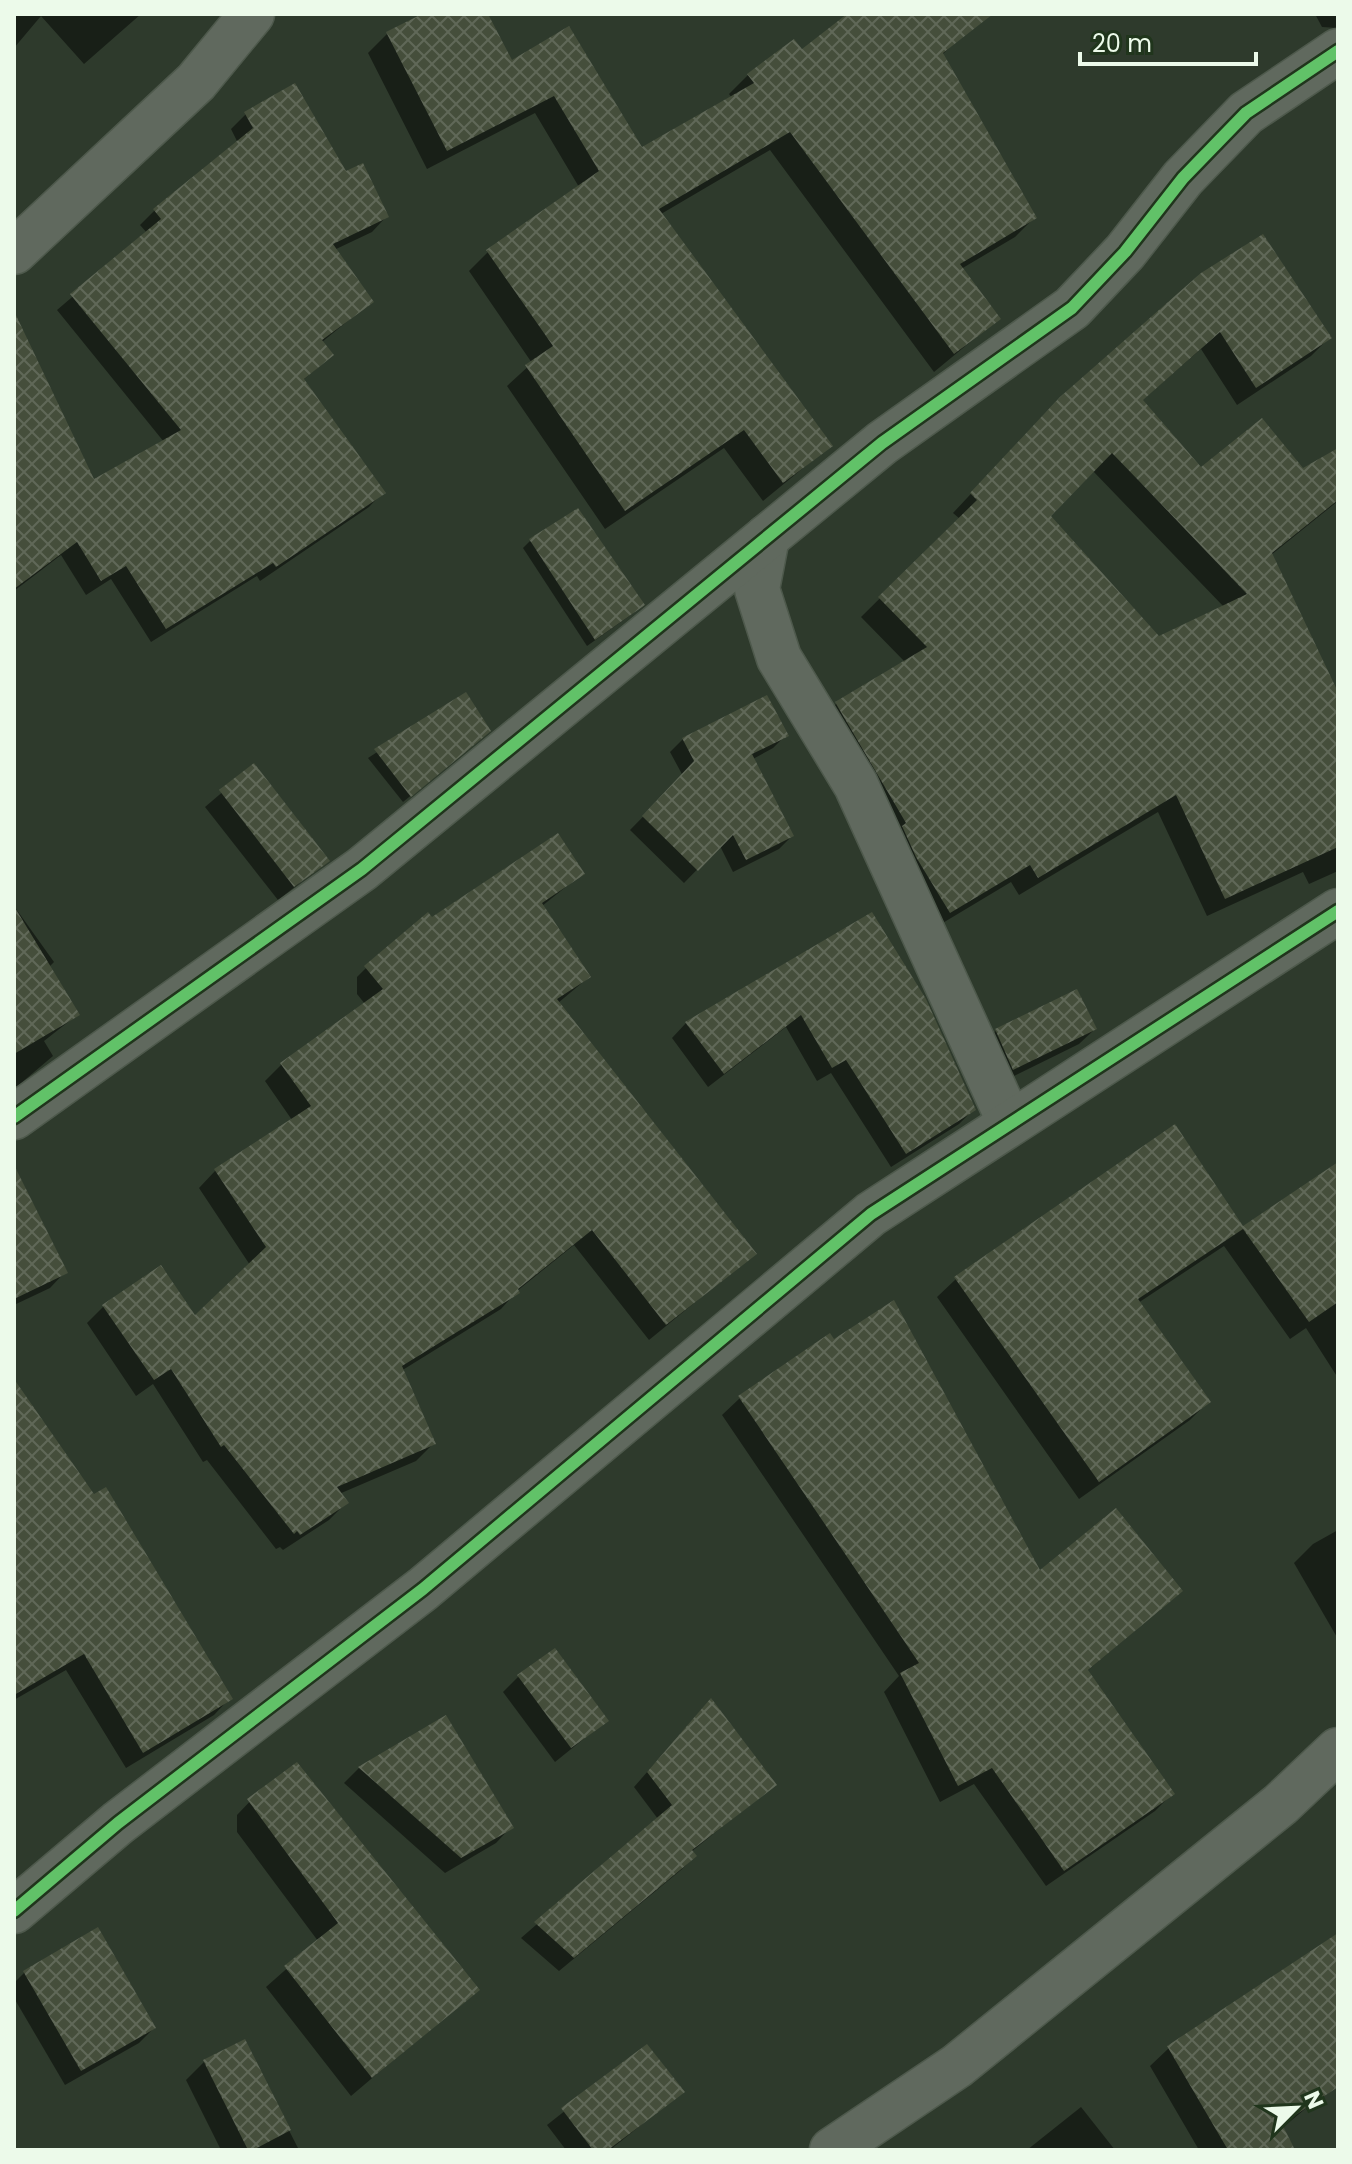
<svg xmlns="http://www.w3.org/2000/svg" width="1352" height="2164" font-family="Poppins,sans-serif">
<defs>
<pattern id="building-cross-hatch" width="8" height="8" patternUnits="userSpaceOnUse" patternTransform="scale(2)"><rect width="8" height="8" fill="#454e3b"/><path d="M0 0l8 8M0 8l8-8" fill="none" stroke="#606858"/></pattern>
</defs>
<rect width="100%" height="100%" fill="#2e3a2c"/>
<g fill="#0007" fill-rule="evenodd">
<polygon points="14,14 141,14 84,64 41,16 14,48"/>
<polygon points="427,14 486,14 511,63 642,149 732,98 729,94 748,75 801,52 850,14 938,14 958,39 942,55 1034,218 1015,237 961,269 998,319 934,372 770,150 661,214 830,446 763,501 724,448 605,529 507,386 532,363 469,271 488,252 579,187 535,113 427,169 368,53 387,34"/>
<polygon points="1315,14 1338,14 1338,28 1322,27"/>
<polygon points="246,114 346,174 386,217 372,232 334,250 371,302 322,342 332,355 302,381 383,492 369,507 260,581 257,576 151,642 111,579 86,595 61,555 14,591 14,386 93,481 164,442 57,310 147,233 140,225 155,210 238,143 231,129"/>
<path d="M1202 275 1329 338 1311 356 1237 405 1201 349 1141 401 1201 470 1303 471 1338 450V501L1271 555 1338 697V871L1309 884 1303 872 1207 916 1158 812 1019 895 1011 882 931 930 818 722 836 704 905 662 861 617 960 519 953 513 1042 418ZM1092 470 1224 607 1159 638 1049 516Z"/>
<polygon points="530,541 635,612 587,646 523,548"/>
<polygon points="465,695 481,738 403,802 368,758"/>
<polygon points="786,735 773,748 753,759 792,836 779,849 733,872 720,846 684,883 630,830 683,776 670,752 683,739"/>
<polygon points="253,766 328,861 278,900 205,807"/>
<polygon points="582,874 542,906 589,977 558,1003 754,1254 649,1340 574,1245 517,1291 501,1309 401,1371 433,1444 416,1461 339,1494 346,1503 329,1520 283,1550 280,1547 276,1549 207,1460 203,1462 153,1384 136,1396 87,1323 104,1306 195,1318 250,1265 199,1188 215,1171 292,1120 265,1081 282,1064 365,1004 357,994 357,977 374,960 432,920"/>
<polygon points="14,906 54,962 49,967 77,1015 44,1041 53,1056 14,1089"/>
<polygon points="871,914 974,1109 959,1124 891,1167 831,1073 817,1081 786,1027 708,1087 672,1038 686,1023"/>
<polygon points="1095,1029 1079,1044 998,1084 980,1046 996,1031"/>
<polygon points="1338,1164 1338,1378 1306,1328 1290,1339 1224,1246 1138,1303 1208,1402 1190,1420 1079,1499 937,1297 956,1279 1242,1229"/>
<polygon points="14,1180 65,1272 50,1288 14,1305"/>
<polygon points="14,1382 230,1698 214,1715 126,1768 66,1670 14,1700"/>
<polygon points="740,1398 1040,1573 1181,1591 1087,1671 1172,1794 1155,1811 1046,1886 974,1784 940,1802 884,1692 899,1676 722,1415"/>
<polygon points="1338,1530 1338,1639 1294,1563 1313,1544"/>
<polygon points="518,1677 606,1721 555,1762 503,1692"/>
<polygon points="697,1715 775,1784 691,1852 695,1856 681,1870 559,1971 521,1938 658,1819 634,1787"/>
<polygon points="446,1718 511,1827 496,1843 445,1873 344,1783 359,1768"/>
<polygon points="257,1794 469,1996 351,2096 266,1987 318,1941 237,1832 237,1815"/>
<polygon points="98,1930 154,2028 139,2043 65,2085 14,1998 14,1983 24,1973"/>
<polygon points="1338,1965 1338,2045 1322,2095 1281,2129 1293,2150 1199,2150 1150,2066 1169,2048"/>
<polygon points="244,2042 299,2150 221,2150 186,2080 204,2062"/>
<polygon points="647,2046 682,2092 610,2150 566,2150 547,2125"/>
<polygon points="1081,2107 1115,2150 1027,2150"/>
</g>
<g fill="url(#building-cross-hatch)" fill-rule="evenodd">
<polygon points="422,14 488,14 512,60 569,26 642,147 754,83 747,74 794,39 802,49 847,14 993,14 943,53 1037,218 960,264 1001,319 954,354 790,132 659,209 833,446 783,483 744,430 625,511 525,365 553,346 486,250 599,171 554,96 447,151 386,32"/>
<polygon points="295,83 346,171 363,163 389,217 333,244 374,302 322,340 334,355 304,379 386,493 276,567 273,563 166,629 126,566 101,581 77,542 14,589 14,311 94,479 181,430 70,294 161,219 153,209 253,128 244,112"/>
<path d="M1263 234 1332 338 1256 388 1220 332 1143 400 1201 467 1262 418 1303 468 1338 448V500L1272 553 1338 692V847L1225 899 1176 795 1038 878 1030 865 950 913 916 857 902 826 906 823 835 702 927 647 878 597 977 500 970 493 1060 397 1201 273ZM1112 453 1140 482 1247 594 1159 636 1051 516Z"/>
<polygon points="578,508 645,605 595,640 529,539"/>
<polygon points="466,692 491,731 411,797 374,749"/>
<polygon points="767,695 789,736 752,754 794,836 746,860 733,835 698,871 642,816 694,761 682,738"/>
<polygon points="254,763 330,861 294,887 219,790"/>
<polygon points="558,833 585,874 542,903 591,977 557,999 757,1254 666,1325 592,1230 518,1289 520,1293 402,1366 436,1444 337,1487 349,1503 300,1535 297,1531 294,1534 224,1445 221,1447 171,1369 154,1380 102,1305 161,1265 195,1315 266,1247 214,1169 311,1106 280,1063 383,989 364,966 428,912 432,917"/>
<polygon points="14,906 80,1015 14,1054"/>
<polygon points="872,912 926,999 976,1110 906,1154 846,1060 832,1068 801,1015 724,1074 685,1022"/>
<polygon points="1077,989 1097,1029 1013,1070 995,1029"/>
<polygon points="1175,1124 1243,1226 1338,1162 1338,1302 1309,1322 1243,1229 1138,1299 1211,1402 1099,1482 954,1277"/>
<polygon points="14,1165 68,1273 14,1299"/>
<polygon points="894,1300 1040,1570 1116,1508 1183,1591 1088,1670 1175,1794 1064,1871 992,1768 958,1786 900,1673 919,1663 738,1396 830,1333 834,1339"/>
<polygon points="14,1379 94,1494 106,1487 233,1699 143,1753 84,1654 14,1695"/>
<polygon points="555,1648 609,1721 571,1748 517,1675"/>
<polygon points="711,1698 777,1785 692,1850 697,1856 574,1958 534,1922 672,1805 647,1772"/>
<polygon points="446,1715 514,1828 461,1858 358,1767"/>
<polygon points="297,1762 480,1990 372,2078 284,1966 338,1923 247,1799"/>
<polygon points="98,1927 156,2028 81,2071 23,1971"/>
<polygon points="1338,1933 1338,2087 1282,2124 1295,2150 1228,2150 1167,2046"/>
<polygon points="245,2039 291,2130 253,2150 248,2150 203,2060"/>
<polygon points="647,2044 685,2092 608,2150 593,2150 561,2108"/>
</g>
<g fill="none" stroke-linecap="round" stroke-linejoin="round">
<defs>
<g id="street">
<polyline points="14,252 196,82 252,14"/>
<polyline points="767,537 757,589 779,658 856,785 1009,1121"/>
<polyline points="14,1117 362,869 882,443 1072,308 1125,252 1183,178 1246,113 1338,51"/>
<polyline points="14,1911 118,1823 423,1589 871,1214 1338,911"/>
<polyline points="832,2150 957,2066 1281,1804 1338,1750"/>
</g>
</defs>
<use href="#street" stroke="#4e594c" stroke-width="47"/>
<use href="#street" stroke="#60695e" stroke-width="44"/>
<defs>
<g id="cycleway">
<polyline points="14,1117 362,869 882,443 1072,308 1125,252 1183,178 1246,113 1338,51"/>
<polyline points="14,1911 118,1823 423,1589 871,1214 1338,911"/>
</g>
</defs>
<use href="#cycleway" stroke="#20351c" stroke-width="17"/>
<use href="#cycleway" stroke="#61c268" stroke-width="12"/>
</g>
<rect width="1352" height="2164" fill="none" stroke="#ecfaea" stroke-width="32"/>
<g transform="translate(1296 2108) rotate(66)" stroke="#20351c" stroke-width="6" paint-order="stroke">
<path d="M0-6L14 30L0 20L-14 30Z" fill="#ecfaea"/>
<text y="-12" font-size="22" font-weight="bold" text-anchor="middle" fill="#ecfaea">N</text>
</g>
<path d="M1080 52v12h176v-12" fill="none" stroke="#ecfaea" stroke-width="4"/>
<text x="1092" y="52" font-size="24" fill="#ecfaea" stroke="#20351c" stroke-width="6" paint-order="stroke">20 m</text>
</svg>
